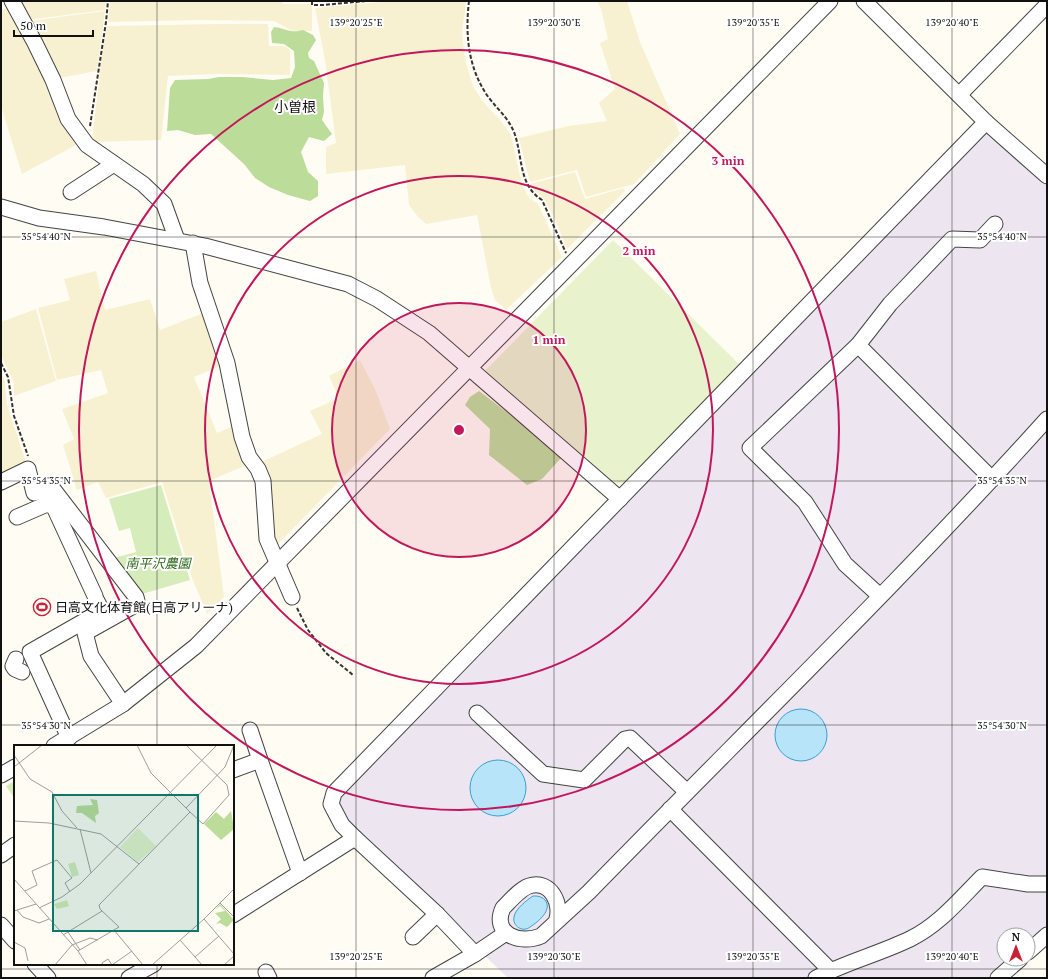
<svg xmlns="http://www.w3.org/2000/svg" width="1048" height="979" font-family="'PT Serif','Noto Sans JP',serif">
<rect width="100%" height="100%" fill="#fffcf4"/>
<polygon fill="#ede5ef" points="987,129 1047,183 1047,926 1028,943 1028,935 1004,935 1004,959 1010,959 988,978 508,978 360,837 340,812 340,795"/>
<g fill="#f7f1d2">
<polygon points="16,1 106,1 105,10 27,20"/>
<polygon points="110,1 282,1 283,4 312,4 312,31 293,31 274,21 200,20 108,22"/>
<polygon points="392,1 466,1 462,34 466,63 473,86 484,103 501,121 511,135 522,185 529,198 538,204 562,257 506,310 495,300 491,288 477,215 426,224 418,217 409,205 405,165 326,174 326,147 336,143 325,60 315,8"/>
<polygon points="597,1 627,1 640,42 680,134 634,184 586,197 577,170 530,182 519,138 568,126 607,121 599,103 615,89 600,43 608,39 601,9"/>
<polygon points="9,8 78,144 22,174 1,106 1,9"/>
<polygon points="105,11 97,71 59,78 30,21"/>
<polygon points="219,24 268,24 269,46 285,46 290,50 290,75 219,74 168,76 161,140 92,142 102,54 107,26"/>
<polygon points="575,172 585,199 624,188 625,191 567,249 553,215 545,201 541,196 535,192 530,184"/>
<polygon points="96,271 105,310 150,299 160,330 206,312 223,365 194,377 217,433 236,425 249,464 209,481 224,597 207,614 192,578 162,482 106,498 98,482 77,490 63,445 74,439 62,409 108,393 101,370 57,380 38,308 70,300 64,279"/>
<polygon points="36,309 56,381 14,396 14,383 1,355 1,322"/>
<polygon points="360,360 375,389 390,429 274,548 259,463 322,434 310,411 339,398 329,376"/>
<polygon points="1,372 5,381 7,405 24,456 26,465 1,476"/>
</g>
<g fill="#d7ecbb">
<polygon points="161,485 190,580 142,594 114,558 136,552 130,528 119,531 109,499"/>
<polygon points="15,781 15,799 6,786"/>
</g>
<g fill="#bcdd9a">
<path d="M274 27C285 28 291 34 303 30L313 35 316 40 308 53 309 58 314 61 324 83 323 96 324 112 322 120 332 134 324 141 309 137 301 152 308 172 318 181V196L310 201 288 195 269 187 255 178 244 164 211 134 195 135 178 130 167 131 170 88 175 80 208 79 219 77H242L273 80 291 78 295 67 294 51 284 44 272 43 271 32Z"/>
<path d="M479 391C507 412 535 434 561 458L542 479 527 485 489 455 490 429 465 405 470 397Z"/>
</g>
<polygon fill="#e8f3cd" points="613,240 741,366 630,482 612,484 483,373"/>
<g fill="#b7e4f8" stroke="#3b9fd2">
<circle cx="801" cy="735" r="26"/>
<circle cx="498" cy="788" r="28"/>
<path d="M533 896C537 896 541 896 545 900 553 910 538 922 530 927 523 933 512 926 514 917 515 909 527 900 533 896Z"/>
</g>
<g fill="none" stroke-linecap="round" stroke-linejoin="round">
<defs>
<g id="minor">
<polyline points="12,1 35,43 53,80 68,119 87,145 143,184 164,204 177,240"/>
<polyline points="959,95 1047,5"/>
<polyline points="986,122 1047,176"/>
<polyline points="71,192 114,164"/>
<polyline points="1,207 39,218 104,227 205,246 348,284 377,299 429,333 620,499"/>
<polyline points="193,243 200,283 227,363 242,437 249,457 258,469 263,481 267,539 292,597"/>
<polyline points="858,345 992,479"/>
<polyline points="1,482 28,469 34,493 53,489 136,597 137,601 135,605 85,633 91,656 123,704"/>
<polyline points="17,517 47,504 54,507 95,596"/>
<polyline points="880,596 845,564 805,502 750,448 858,345 890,304 952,239 980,240 995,224"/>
<polyline points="16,659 13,666 15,669 22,672"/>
<polyline points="477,713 543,774 584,780 625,739 630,738 687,792"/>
<polyline points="250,730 260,760"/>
<polyline points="69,738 30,652 102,611 97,601"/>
<polyline points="54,746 123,704 196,646 830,1"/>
<polyline points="233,770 260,760 300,873"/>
<polyline points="1,775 15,767"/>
<polyline points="670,809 830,970"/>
<polyline points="1,855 15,845"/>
<polyline points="233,915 355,838"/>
<path d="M556 922C563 905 551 879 529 886 520 889 510 901 503 908 491 934 520 945 541 936L589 892C742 735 900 582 1047 419"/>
<polyline points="1,925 15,941"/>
<polyline points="413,937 437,914"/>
<polyline points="1028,952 1047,935"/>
<polyline points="475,954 506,933"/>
<polyline points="35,964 48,978"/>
<polyline points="266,972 269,978"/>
<polyline points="129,978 154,964"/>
<polyline points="433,978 475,954 437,914 355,838 342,825 331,804 334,793 986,122 864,1"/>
<path d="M816 978C846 962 879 954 910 939 939 925 960 899 982 877L1028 884H1047"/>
<polyline points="998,978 1020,959"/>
</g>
</defs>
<use href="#minor" stroke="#444" stroke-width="17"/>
<g stroke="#333" stroke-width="2" stroke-dasharray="4 2" stroke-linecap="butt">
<polyline points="312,1 312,5 323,5 366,1"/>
<path d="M469 1C465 35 468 69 489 98 498 110 507 116 514 132 523 156 518 185 542 200L566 253"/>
<polyline points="90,126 106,22 108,1"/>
<polyline points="1,363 8,377 14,416 28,456"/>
<polyline points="297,608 308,630 326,653 353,675"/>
</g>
<use href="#minor" stroke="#fff" stroke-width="15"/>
</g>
<path fill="none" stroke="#111" stroke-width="1" stroke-opacity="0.45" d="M157 1V746M356 1V978M554 1V978M753 1V978M952 1V978M1 237H1047M1 481H1047M1 725H1047M157 964V978M1 969H1047"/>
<circle cx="459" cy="430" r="127" fill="#c2185b" fill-opacity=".12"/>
<g fill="none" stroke="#c2185b" stroke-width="2">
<circle cx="459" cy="430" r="127"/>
<circle cx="459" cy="430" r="254"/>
<circle cx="459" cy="430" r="380"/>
</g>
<defs>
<symbol id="stadium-ring" viewBox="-11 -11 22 22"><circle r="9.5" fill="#fff" stroke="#c62334" stroke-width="1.5"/><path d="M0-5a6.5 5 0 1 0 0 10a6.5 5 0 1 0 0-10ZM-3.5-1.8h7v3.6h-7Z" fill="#c62334"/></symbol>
</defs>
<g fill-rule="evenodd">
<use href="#stadium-ring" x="32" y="597" width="20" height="20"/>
</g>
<g text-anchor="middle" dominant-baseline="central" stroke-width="4" stroke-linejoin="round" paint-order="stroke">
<g font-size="13" font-style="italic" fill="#326c1d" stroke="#fff">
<text x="158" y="563">南平沢農園</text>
</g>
<g font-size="13" fill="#111" stroke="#fff" text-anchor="start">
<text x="55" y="607">日高文化体育館(日高アリーナ)</text>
</g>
<g font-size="14" fill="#111" stroke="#fff">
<text x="295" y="106">小曽根</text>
</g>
</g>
<g transform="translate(14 745)">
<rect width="220" height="220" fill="#fffcf4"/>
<path d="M61 117 65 130 58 132 54 119ZM53 155 55 161 52 162 43 164 40 159Z" fill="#d7ecbb"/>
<path d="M76 54 83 55 85 68 81 71 82 78 68 68H62L63 61 79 60ZM217 66 220 84 207 95 190 79 202 67 210 74ZM206 159 220 175 213 182 206 178 202 179 207 174 201 168 211 166 206 161 201 165Z" fill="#bcdd9a"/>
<path d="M124 83 142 101 124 117 106 102Z" fill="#e8f3cd"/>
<path fill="none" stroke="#a09e99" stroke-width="1" d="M172 0 213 40 215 50 189 79 176 67M0 10 16 34 38 47 48 66 63 83M0 22 28 0M172 63 211 22 220 0M0 76 35 78 87 89 125 119M66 84 77 128M0 134 64 206 73 220M11 146 23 140 18 126 43 115 58 133 51 138 56 147M206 158 220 172M25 163 48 152 66 139 203 0M3 165 9 172 25 178 35 174M0 166 22 159M190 174 220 144M100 185 129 220M54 187 66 205M49 190 88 166M166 195 181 212M0 197 11 203 14 216M64 206 105 182 86 164 85 160 176 67 137 28 123 0M41 220 58 200 76 193 84 195M89 220 88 218 94 214 98 220M98 220 118 206M138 220 190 174 220 209M188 220 181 212 205 191M210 220 220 211"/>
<path fill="#0f766e" fill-opacity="0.15" stroke="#0f766e" stroke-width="2" d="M39 50H184V186H39Z"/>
<rect width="220" height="220" fill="none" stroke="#111" stroke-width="2"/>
</g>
<g font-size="10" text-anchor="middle" fill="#111" stroke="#fff" stroke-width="4" stroke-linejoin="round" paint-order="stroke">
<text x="356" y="26">139°20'25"E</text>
<text x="554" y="26">139°20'30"E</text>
<text x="753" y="26">139°20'35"E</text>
<text x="952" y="26">139°20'40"E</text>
<text x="46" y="240">35°54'40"N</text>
<text x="1002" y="240">35°54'40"N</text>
<text x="46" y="484">35°54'35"N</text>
<text x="1002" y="484">35°54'35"N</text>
<text x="46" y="729">35°54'30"N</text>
<text x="1002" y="729">35°54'30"N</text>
<text x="356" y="960">139°20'25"E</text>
<text x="554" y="960">139°20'30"E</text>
<text x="753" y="960">139°20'35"E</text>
<text x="952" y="960">139°20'40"E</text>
</g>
<circle cx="459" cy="430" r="6" fill="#c2185b" stroke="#fff" stroke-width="2"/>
<g font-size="12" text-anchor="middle" font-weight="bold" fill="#c2185b" stroke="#fff" stroke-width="4" stroke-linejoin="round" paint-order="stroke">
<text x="728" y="165">3 min</text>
<text x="639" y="255">2 min</text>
<text x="549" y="344">1 min</text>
</g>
<rect width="1048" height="979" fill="none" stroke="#111111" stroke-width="4"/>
<g transform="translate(1016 947)"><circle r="19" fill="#ffffff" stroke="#a0a0a0"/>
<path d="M0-3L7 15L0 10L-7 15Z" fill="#c62334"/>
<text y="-6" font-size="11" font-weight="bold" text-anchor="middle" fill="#111111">N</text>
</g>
<path d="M14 30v6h79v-6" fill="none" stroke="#111111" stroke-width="2"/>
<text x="20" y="30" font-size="12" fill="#111111" stroke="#ffffff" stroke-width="3" paint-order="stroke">50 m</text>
</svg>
